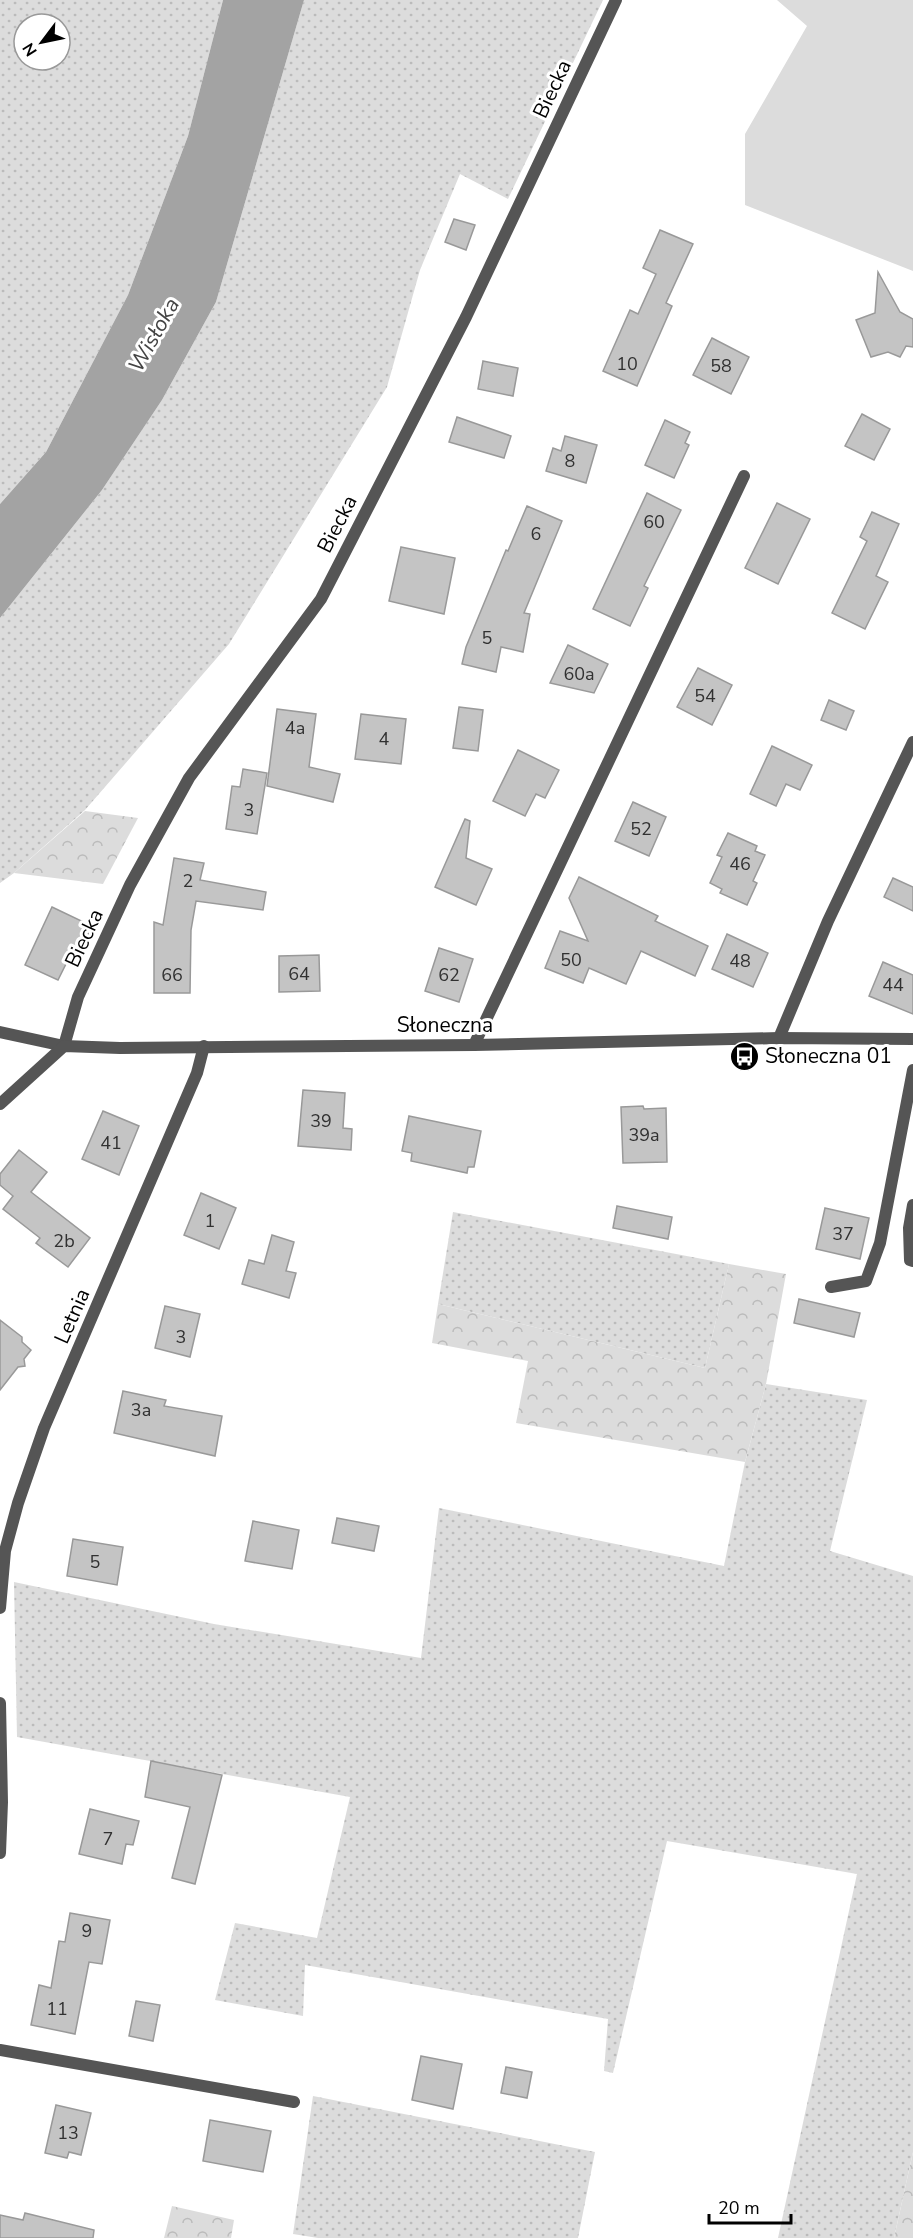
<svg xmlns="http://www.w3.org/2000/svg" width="913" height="2238" font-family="'Nunito Sans',sans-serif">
<defs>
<pattern id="grass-dots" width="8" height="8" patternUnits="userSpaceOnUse" patternTransform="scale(1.5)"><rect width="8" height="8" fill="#dcdcdc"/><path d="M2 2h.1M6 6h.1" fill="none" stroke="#bbb" stroke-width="1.8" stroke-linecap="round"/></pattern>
<pattern id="forest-crowns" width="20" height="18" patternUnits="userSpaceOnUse" patternTransform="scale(1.5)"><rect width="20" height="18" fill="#dcdcdc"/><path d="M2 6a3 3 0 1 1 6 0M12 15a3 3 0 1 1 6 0" fill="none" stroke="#bbb"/></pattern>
</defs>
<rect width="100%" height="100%" fill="#fff"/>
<g fill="url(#grass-dots)" fill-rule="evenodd">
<path d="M0 0H223L188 136 128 295 46 452 0 504ZM24 24H60V60H24Z"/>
<polygon points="304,0 603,0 508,199 460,174 420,270 387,387 229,644 85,810 14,873 0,883 0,618 102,490 162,400 216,302"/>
<polygon points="453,1212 729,1264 705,1368 438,1304"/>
<polygon points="766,1384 867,1400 830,1551 913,1576 913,2152 894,2238 778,2238 857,1874 667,1841 613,2073 604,2071 608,2019 305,1965 303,2016 215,2000 235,1923 317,1938 350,1797 17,1737 14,1582 214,1624 421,1658 439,1508 724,1566 745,1462"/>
<polygon points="313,2096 595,2152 578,2238 318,2238 293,2234"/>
</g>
<g fill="url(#forest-crowns)">
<polygon points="85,811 138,818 103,884 14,873"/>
<polygon points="729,1264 786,1274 766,1384 745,1462 516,1423 528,1361 432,1343 438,1304 705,1368"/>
<polygon points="913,2152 913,2238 894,2238"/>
<polygon points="172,2206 234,2220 231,2238 164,2238"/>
</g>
<polygon fill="#dcdcdc" points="777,0 913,0 913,271 745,205 745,134 807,26"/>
<polygon fill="#a3a3a3" points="223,0 304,0 216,302 162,400 102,490 0,618 0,504 46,452 128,295 188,136"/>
<g fill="#c4c4c4" stroke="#999" stroke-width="1.5">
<polygon points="454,219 475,225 466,250 445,242"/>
<polygon points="660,230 693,244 666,303 672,306 637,386 603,371 630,310 638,314 656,274 643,268"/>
<polygon points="878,272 900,312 913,319 913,347 906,346 900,357 888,352 871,357 856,320 875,313"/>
<polygon points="712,338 749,357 731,394 693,375"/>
<polygon points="483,361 518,368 513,396 478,389"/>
<polygon points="862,414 890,429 874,460 845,446"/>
<polygon points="457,417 511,436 504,458 449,442"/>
<polygon points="665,420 690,432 685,443 689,445 674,478 645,465"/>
<polygon points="565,436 597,445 586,483 546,471 553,448 561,451"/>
<polygon points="647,493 681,510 644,586 648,588 630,626 593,609"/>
<polygon points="777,503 810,519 778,584 745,568"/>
<polygon points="527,506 562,521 524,613 530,614 523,652 501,647 496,672 462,664 466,647 506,550 508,551"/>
<polygon points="872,512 899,524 876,576 888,582 865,629 832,613 867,541 860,537"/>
<polygon points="401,547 455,558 444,614 389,601"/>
<polygon points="568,645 608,664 594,693 550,683"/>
<polygon points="698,668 732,685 712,725 677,707"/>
<polygon points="829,700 854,711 846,730 821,720"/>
<polygon points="459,707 483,710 478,751 453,748"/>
<polygon points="277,709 316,714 309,767 340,774 333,802 267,786"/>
<polygon points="361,714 406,719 401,764 355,759"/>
<polygon points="772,746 812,765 800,790 786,784 776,806 750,794"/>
<polygon points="518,750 559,770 545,798 536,794 525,816 493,801"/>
<polygon points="243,769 267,773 257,834 226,829 232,786 240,787"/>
<polygon points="633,802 666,817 649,856 615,841"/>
<polygon points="465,819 470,821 466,858 492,869 476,905 435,887"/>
<polygon points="728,833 757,846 755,851 765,855 753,881 757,883 747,905 720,893 722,889 710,883 722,857 717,855"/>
<polygon points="174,858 204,863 200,880 266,892 263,910 196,901 191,930 190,993 154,993 154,922 163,925"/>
<polygon points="579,877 658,916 655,921 708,946 695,976 641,951 626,984 589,968 583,983 545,968 560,931 588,941 569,898"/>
<polygon points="893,878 913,887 913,911 884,897"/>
<polygon points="52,907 92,926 74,965 67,962 58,980 25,965"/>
<polygon points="727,934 768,953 753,987 712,969"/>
<polygon points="439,948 473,959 459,1002 425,991"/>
<polygon points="319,955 320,991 279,992 279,956"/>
<polygon points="883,962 913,975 913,1014 869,996"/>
<polygon points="303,1090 345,1093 343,1128 352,1129 351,1150 298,1146"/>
<polygon points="643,1106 644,1109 666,1108 667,1162 623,1163 621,1107"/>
<polygon points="103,1111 139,1126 119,1175 82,1159"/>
<polygon points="409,1116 481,1131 474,1167 468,1167 467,1173 411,1161 412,1153 402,1151"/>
<polygon points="19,1150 47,1172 31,1192 90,1238 68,1267 36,1243 40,1238 3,1209 13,1196 0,1185 0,1174"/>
<polygon points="201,1193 236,1208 219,1249 184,1235"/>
<polygon points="617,1206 672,1217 668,1239 613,1228"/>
<polygon points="825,1208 869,1218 860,1259 816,1249"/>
<polygon points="272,1235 294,1242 286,1271 296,1273 289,1298 242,1284 249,1260 264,1264"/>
<polygon points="799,1299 860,1313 854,1337 794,1323"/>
<polygon points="165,1306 200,1314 190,1357 155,1348"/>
<polygon points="0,1320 22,1337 22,1342 31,1350 24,1359 25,1366 18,1367 0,1390"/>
<polygon points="123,1391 166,1400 164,1406 222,1416 215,1456 114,1433"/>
<polygon points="337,1518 379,1526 374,1551 332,1543"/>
<polygon points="253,1521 299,1530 292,1569 245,1561"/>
<polygon points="73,1539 123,1547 117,1585 67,1576"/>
<polygon points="151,1761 222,1775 195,1884 172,1878 190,1807 145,1797"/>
<polygon points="90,1809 139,1821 133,1845 126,1844 122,1864 79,1854"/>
<polygon points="70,1913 110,1920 102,1964 89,1962 75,2034 31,2025 39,1985 51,1988 59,1941 65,1942"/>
<polygon points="136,2001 160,2005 153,2041 129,2036"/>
<polygon points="421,2056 462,2064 453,2109 412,2100"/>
<polygon points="506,2067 532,2072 527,2098 501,2093"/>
<polygon points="56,2105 91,2113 81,2155 69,2152 67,2158 45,2153"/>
<polygon points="210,2120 271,2131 263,2172 203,2161"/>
<polygon points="25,2213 94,2230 93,2238 0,2238 0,2215 23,2220"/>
</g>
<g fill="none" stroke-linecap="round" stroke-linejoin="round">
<g stroke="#555" stroke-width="12">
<polyline points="779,1038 828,921 913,742"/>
<polyline points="474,1045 744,476"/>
<polyline points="913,1205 909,1228 910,1260 913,1261"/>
<polyline points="831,1287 866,1281 880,1243 913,1070"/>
<polyline points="0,2050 294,2102"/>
</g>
<g stroke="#555" stroke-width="12">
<polyline points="0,1032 64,1046 78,997 130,885 189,778 321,599 466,317 616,0"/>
<polyline points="0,1104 64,1046 120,1048 474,1045 779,1038 913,1039"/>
<polyline points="0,1608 5,1551 18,1503 44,1428 197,1073 204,1046"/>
<polyline points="0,1703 2,1802 0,1853"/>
</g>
</g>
<defs>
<symbol id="bus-disc" viewBox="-11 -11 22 22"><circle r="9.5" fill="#000" stroke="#fff"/><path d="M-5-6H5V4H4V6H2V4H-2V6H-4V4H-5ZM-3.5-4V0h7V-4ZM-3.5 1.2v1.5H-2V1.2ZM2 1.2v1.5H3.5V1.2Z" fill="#fff"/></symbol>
</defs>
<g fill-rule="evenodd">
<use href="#bus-disc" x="728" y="1040" width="33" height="33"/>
</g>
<g text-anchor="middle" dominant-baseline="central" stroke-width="6" stroke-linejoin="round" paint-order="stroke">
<g font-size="18" fill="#313131">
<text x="627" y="364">10</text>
<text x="721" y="366">58</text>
<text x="570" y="461">8</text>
<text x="654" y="522">60</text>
<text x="536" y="534">6</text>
<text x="487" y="638">5</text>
<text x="579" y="674">60a</text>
<text x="705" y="696">54</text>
<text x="295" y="728">4a</text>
<text x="384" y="739">4</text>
<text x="249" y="810">3</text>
<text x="641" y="829">52</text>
<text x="740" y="864">46</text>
<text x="188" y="881">2</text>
<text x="571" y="960">50</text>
<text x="740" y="961">48</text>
<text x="299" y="974">64</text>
<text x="172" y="975">66</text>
<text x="449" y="975">62</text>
<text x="893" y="985">44</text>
<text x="321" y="1121">39</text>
<text x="644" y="1135">39a</text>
<text x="111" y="1143">41</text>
<text x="210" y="1221">1</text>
<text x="843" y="1234">37</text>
<text x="64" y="1241">2b</text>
<text x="181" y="1337">3</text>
<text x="141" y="1410">3a</text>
<text x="95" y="1562">5</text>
<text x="108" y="1839">7</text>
<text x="87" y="1931">9</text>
<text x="57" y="2009">11</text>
<text x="68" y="2133">13</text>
</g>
<g font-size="21" fill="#000" stroke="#fff">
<text transform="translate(552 89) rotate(-65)">Biecka</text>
<text transform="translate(337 524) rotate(-63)">Biecka</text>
<text transform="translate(84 938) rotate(-65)">Biecka</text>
<text x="445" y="1025">Słoneczna</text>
<text transform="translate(72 1316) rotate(-66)">Letnia</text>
</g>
<g font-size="21" fill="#000" stroke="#fff" text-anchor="start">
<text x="765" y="1056">Słoneczna 01</text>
</g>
<g font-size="22" font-style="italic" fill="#444" stroke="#fff">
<text transform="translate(154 335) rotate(-61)">Wisłoka</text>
</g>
</g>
<g transform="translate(42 42) rotate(238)"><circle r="28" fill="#ffffff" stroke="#999999" stroke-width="1.5"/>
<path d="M0-4.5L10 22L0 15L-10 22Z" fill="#000000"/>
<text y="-9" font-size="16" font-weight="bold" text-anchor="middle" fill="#000000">N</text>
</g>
<path d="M709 2214v9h82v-9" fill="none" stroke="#000000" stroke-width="3"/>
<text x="718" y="2214" font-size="18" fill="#000000" stroke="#ffffff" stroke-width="4.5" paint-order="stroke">20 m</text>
</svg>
